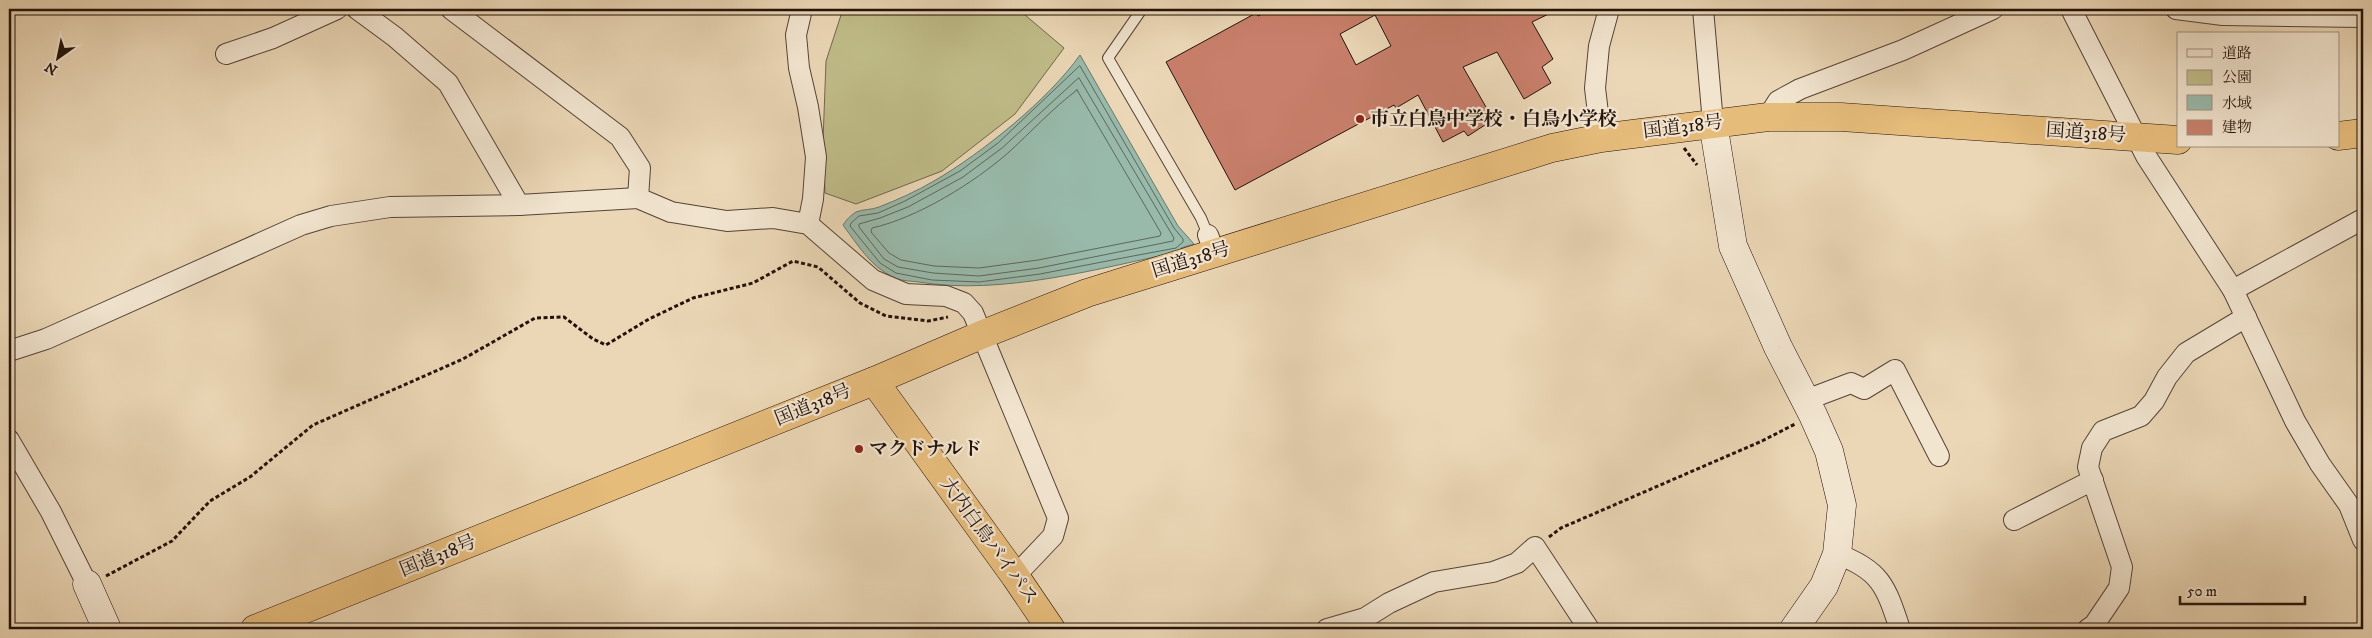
<svg xmlns="http://www.w3.org/2000/svg" width="2372" height="638" font-family="'IM FELL DW Pica','Noto Serif JP',serif">
<rect width="100%" height="100%" fill="#ebd7b6"/>
<filter id="stains"><feTurbulence type="fractalNoise" baseFrequency=".004" numOctaves="4"/><feColorMatrix values="0 0 0 0 .2 0 0 0 0 .09 0 0 0 0 .02 0 0 0 .5 -.17"/></filter>
<radialGradient id="worn" r=".72"><stop offset=".6" stop-color="#630" stop-opacity="0"/><stop offset="1" stop-color="#630" stop-opacity=".3"/></radialGradient>
<polygon fill="#bfbc88" stroke="#71674a" points="843,9 1018,9 1064,48 1015,114 942,171 856,204 825,193 823,141 826,61"/>
<path fill="#98baab" stroke="#69776b" d="M1080 55 1178 226 1194 244 1181 248 1182 251C1101 268 1001 296 919 282 911 281 900 281 893 277 871 267 857 244 843 225 846 220 851 215 856 212 863 209 872 210 879 207 897 200 917 191 934 181 982 153 1048 100 1080 55Z"/>
<g fill="none" stroke-linecap="round" stroke-linejoin="round">
<g stroke="#5e665b" stroke-width="1">
<polygon points="1080,66 1174,228 1183,239 1183,242 1176,248 1133,256 1040,274 979,282 932,280 896,273 880,263 850,226 851,223 859,216 878,213 905,201 960,171 998,143"/>
<polygon points="1079,78 1174,238 1173,241 1039,268 979,276 933,273 898,267 884,259 859,227 859,224 880,218 908,207 963,177 1002,148"/>
<path d="M1077 90 1161 233 1160 236 1038 260 979 268 934 266 901 260 889 253 871 232 872 228C917 218 974 183 1009 152 1031 132 1053 108 1077 90Z"/>
</g>
</g>
<path fill="#c87f6b" stroke="#23120b" fill-rule="evenodd" d="M1272 9H1559L1532 22 1553 59 1542 67 1551 83 1524 99 1497 52 1463 67 1490 114 1485 118 1488 123 1468 136 1464 131 1443 142 1418 95 1396 108 1394 105 1235 190 1166 62 1256 13 1258 16ZM1375 15 1391 46 1356 65 1340 34Z"/>
<g fill="none" stroke-linecap="round" stroke-linejoin="round">
<defs>
<polyline id="lane" points="1142,9 1108,58 1201,218 1208,235"/>
<g id="street">
<polyline points="357,9 395,37 448,83 519,205"/>
<polyline points="451,9 620,137 640,168 638,198"/>
<polyline points="802,9 796,35 799,68 808,107 816,157 813,199 808,224"/>
<polyline points="1703,9 1713,123"/>
<polyline points="2071,9 2146,156 2233,290 2295,421 2320,464 2349,505 2363,540"/>
<polyline points="2176,9 2223,15 2363,17"/>
<polyline points="226,54 273,38 337,9"/>
<polyline points="1768,117 1778,101 1800,89 1903,50 1993,9"/>
<polyline points="1601,138 1595,88 1599,46 1609,9"/>
<polyline points="1208,235 1215,253"/>
<polyline points="2233,290 2363,219"/>
<polyline points="9,351 46,339 301,225 331,216 390,207 519,205 638,198 671,212 727,221 773,218 808,224 873,280 906,294 946,296 964,303 973,313 1058,518 1053,536 1015,576"/>
<polyline points="1806,400 1851,383 1864,389 1895,370 1939,456"/>
<polyline points="9,440 51,512 87,584"/>
<polyline points="2014,520 2093,480"/>
<path d="M1837 554C1881 570 1886 587 1900 629"/>
<polyline points="1327,629 1365,618 1389,603 1434,582 1493,572 1517,563 1535,547 1589,629"/>
<polyline points="2088,629 2094,625 2119,588 2122,567 2088,467 2092,448 2103,431 2141,416 2154,401 2167,377 2186,353 2246,317"/>
</g>
<g id="secondary">
<polyline points="1713,123 1733,246 1778,347 1813,415 1829,451 1842,505 1837,554 1824,586 1794,629"/>
<polyline points="87,584 107,629"/>
</g>
<g id="highway">
<polyline points="2338,136 2363,133"/>
<polyline points="874,381 1015,576 1051,629"/>
<polyline points="255,629 874,381 981,335 1087,293 1552,148 1601,138 1768,117 1841,117 2178,140"/>
</g>
</defs>
<use href="#lane" stroke="#554336" stroke-width="12"/>
<use href="#street" stroke="#554336" stroke-width="22"/>
<use href="#secondary" stroke="#23120b" stroke-width="29"/>
<use href="#highway" stroke="#23120b" stroke-width="29"/>
<g stroke="#23120b" stroke-width="3" stroke-dasharray="4 2.5" stroke-linecap="butt">
<polyline points="1684,148 1697,165"/>
<polyline points="1549,537 1561,528 1762,441 1795,424"/>
<polyline points="106,576 172,541 210,501 250,477 313,425 463,359 535,318 564,317 593,339 606,345 649,319 693,298 753,283 793,261 818,267 860,303 886,316 928,321 948,317"/>
</g>
<use href="#lane" stroke="#f2e5d0" stroke-width="10"/>
<use href="#street" stroke="#f2e5d0" stroke-width="20"/>
<use href="#secondary" stroke="#f2e5d0" stroke-width="28"/>
<use href="#highway" stroke="#e6bc7b" stroke-width="28"/>
</g>
<g fill="#8f2418" stroke="#f2e5d0" stroke-width="2">
<circle cx="1360" cy="119" r="5"/>
<circle cx="859" cy="449" r="5"/>
</g>
<g text-anchor="middle" dominant-baseline="central" stroke-width="4.5" stroke-linejoin="round" paint-order="stroke">
<g font-size="19" font-weight="bold" fill="#23120b" stroke="#f2e5d0" text-anchor="start">
<text x="1370" y="119">市立白鳥中学校・白鳥小学校</text>
<text x="869" y="449">マクドナルド</text>
</g>
<g font-size="19" fill="#23120b" stroke="#f2e5d0">
<text transform="translate(1683 127) rotate(-7)">国道318号</text>
<text transform="translate(2086 133) rotate(4)">国道318号</text>
<text transform="translate(1191 260) rotate(-17)">国道318号</text>
<text transform="translate(813 405) rotate(-22)">国道318号</text>
<text transform="translate(989 541) rotate(54)">大内白鳥バイパス</text>
<text transform="translate(438 556) rotate(-22)">国道318号</text>
</g>
</g>
<rect width="2372" height="638" fill="none" stroke="#ebd7b6" stroke-width="30"/>
<rect x="10" y="10" width="2352" height="618" fill="none" stroke="#23120b" stroke-width="2.5"/>
<rect x="15" y="15" width="2342" height="608" fill="none" stroke="#23120b"/>
<rect x="2177" y="32" width="162" height="115" fill="#f2e5d0" stroke="#9f9181"/>
<rect x="2187" y="49" width="25" height="8" fill="#f2e5d0" stroke="#9f9181"/>
<text x="2222" y="58" font-size="15" fill="#23120b">道路</text>
<rect x="2187" y="70" width="25" height="15" fill="#bfbc88" stroke="#9f9181"/>
<text x="2222" y="82" font-size="15" fill="#23120b">公園</text>
<rect x="2187" y="95" width="25" height="15" fill="#98baab" stroke="#9f9181"/>
<text x="2222" y="108" font-size="15" fill="#23120b">水域</text>
<rect x="2187" y="120" width="25" height="15" fill="#c87f6b" stroke="#9f9181"/>
<text x="2222" y="132" font-size="15" fill="#23120b">建物</text>
<g transform="translate(58 58) rotate(213)" stroke="#f2e5d0" stroke-width="4" paint-order="stroke">
<path d="M0-4L9 19L0 12L-9 19Z" fill="#23120b"/>
<text y="-8" font-size="14" font-weight="bold" text-anchor="middle" fill="#23120b">N</text>
</g>
<path d="M2180 596v8h125v-8" fill="none" stroke="#23120b" stroke-width="2.5"/>
<text x="2187" y="596" font-size="15" fill="#23120b" stroke="#f2e5d0" stroke-width="4" paint-order="stroke">50 m</text>
<rect width="100%" height="100%" filter="url(#stains)"/>
<rect width="100%" height="100%" fill="url(#worn)"/>
</svg>
